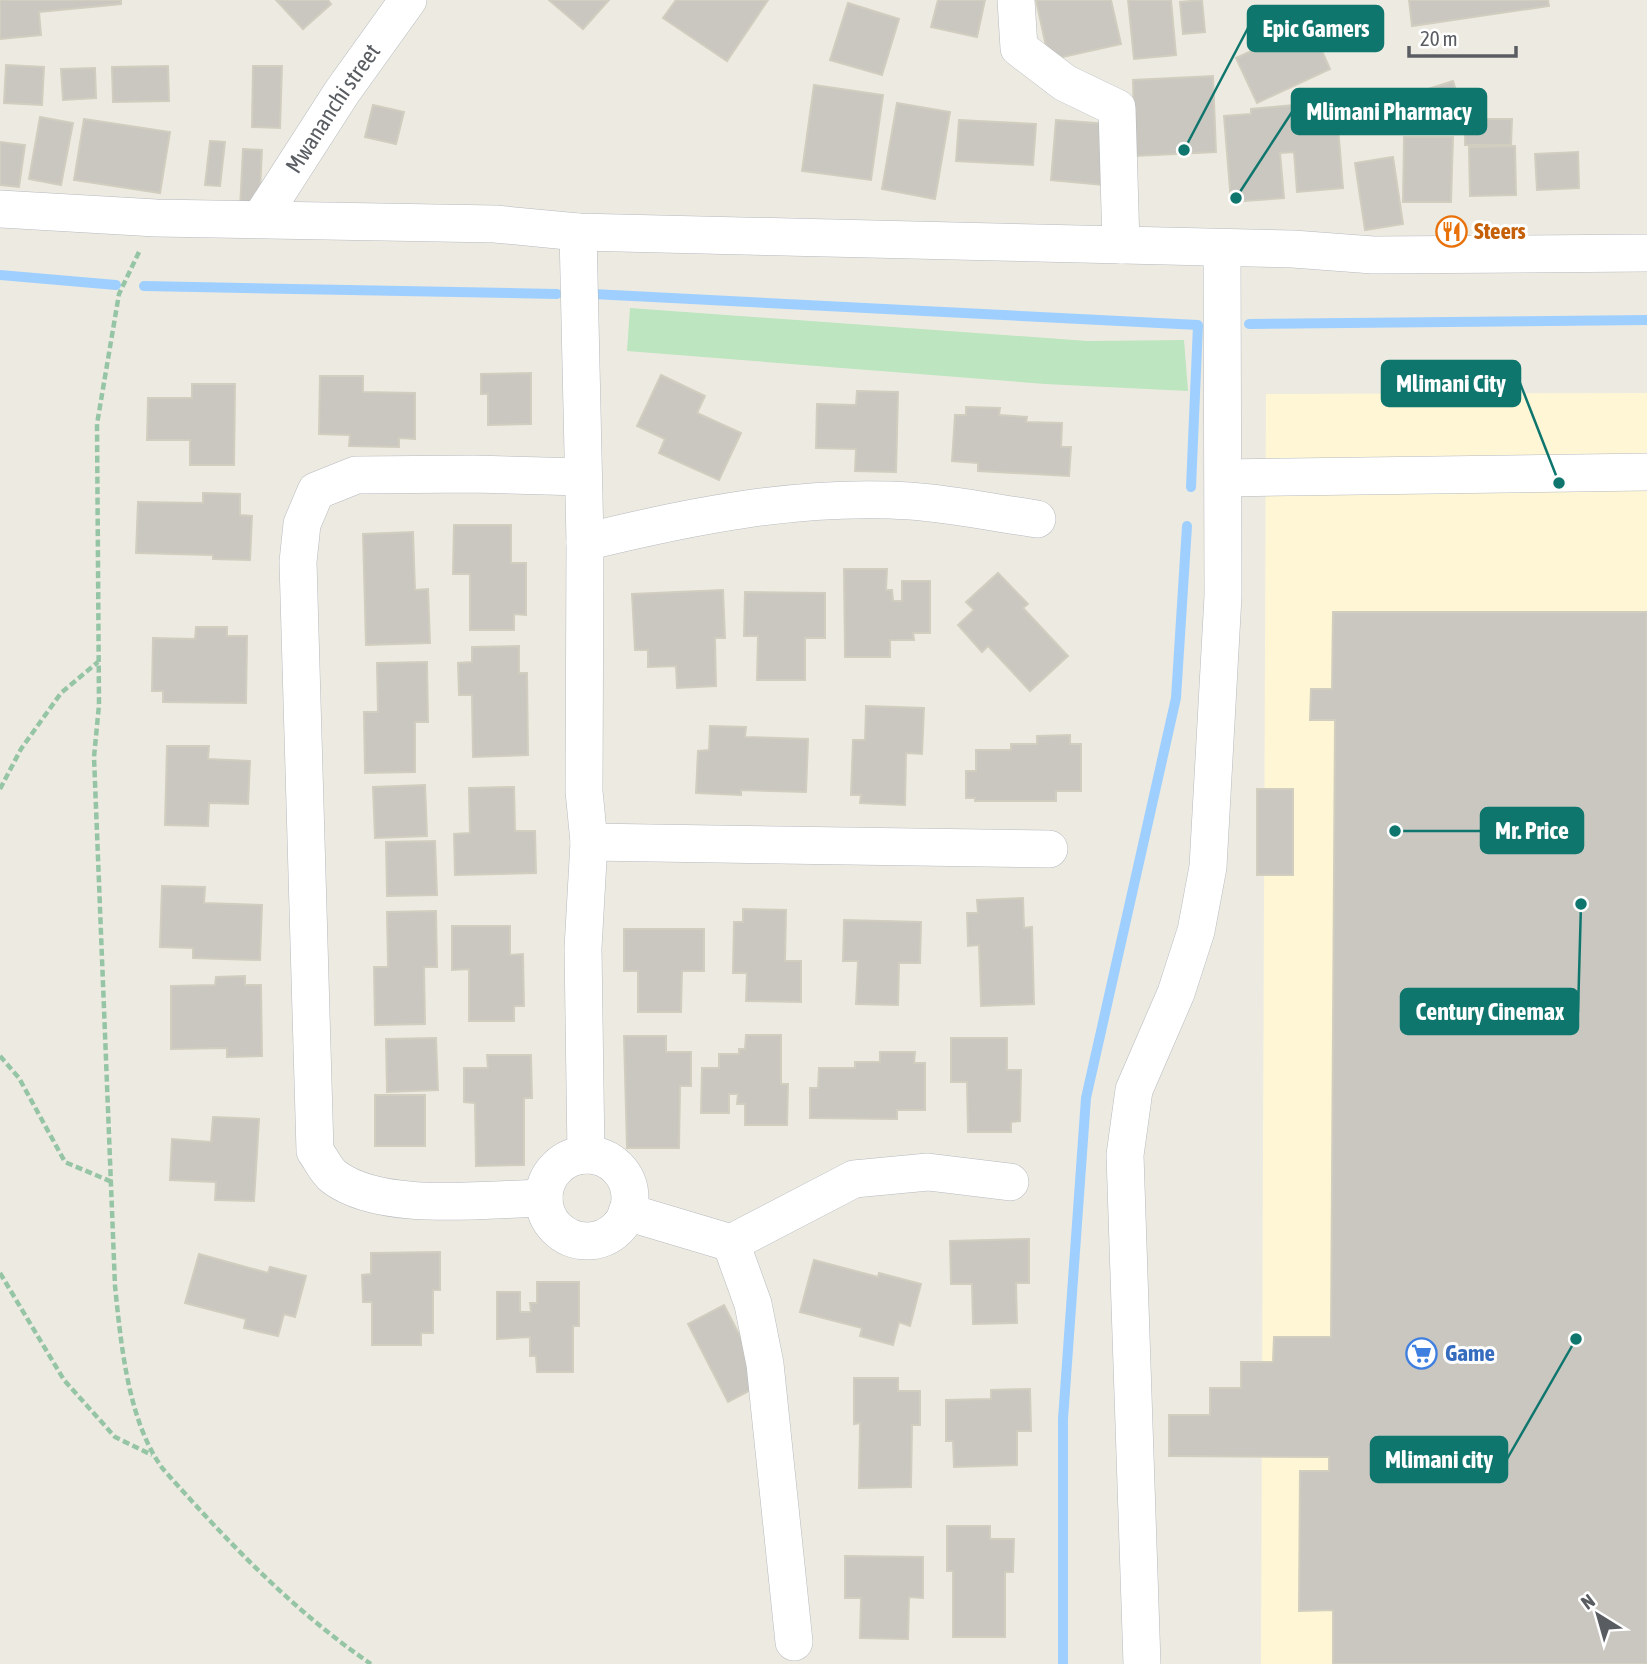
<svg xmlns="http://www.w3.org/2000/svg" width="1647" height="1664" font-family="'Asap Condensed',sans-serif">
<rect width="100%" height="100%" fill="#edebe1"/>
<polygon fill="#fef6d5" points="1647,393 1647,1664 1261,1664 1266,394"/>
<polygon fill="#bde5bf" points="630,308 1088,341 1184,340 1188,391 1045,384 627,351"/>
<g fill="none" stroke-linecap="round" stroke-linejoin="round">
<g stroke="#9fcfff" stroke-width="10">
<polyline points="0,275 116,285"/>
<polyline points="144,286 557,294"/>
<polyline points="593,294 1198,325 1191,487"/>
<polyline points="1249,324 1647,320"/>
<polyline points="1063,1664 1063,1419 1086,1098 1176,698 1187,526"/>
</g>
</g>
<g fill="#c9c7c0" stroke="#d1cdbf" stroke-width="2">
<polygon points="0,0 121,0 121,4 39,12 41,35 0,39"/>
<polygon points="276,0 328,0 331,4 303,29"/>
<polygon points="549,0 609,0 583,29"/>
<polygon points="676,0 768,0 727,61 663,18"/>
<polygon points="938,0 985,0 977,37 931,27"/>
<polygon points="1036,0 1111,0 1121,44 1049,60"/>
<polygon points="1128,0 1171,0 1176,55 1134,59"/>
<polygon points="1202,0 1205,32 1183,34 1180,2"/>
<polygon points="1409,0 1548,0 1549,6 1412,26"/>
<polygon points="848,3 899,19 882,75 830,60"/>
<polygon points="1310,24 1330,69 1257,103 1236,58"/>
<polygon points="6,65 44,67 42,105 4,103"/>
<polygon points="168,66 169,101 113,102 112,67"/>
<polygon points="253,66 282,66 280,128 252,127"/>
<polygon points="95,68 96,98 63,100 61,69"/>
<polygon points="1213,76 1216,152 1135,156 1133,80"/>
<polygon points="1453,81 1462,110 1430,120 1422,91"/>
<polygon points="814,85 883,95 871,180 802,171"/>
<polygon points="1336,101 1343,188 1297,192 1294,152 1280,153 1284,198 1231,202 1224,116 1251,114 1251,109"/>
<polygon points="897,103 950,112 935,199 882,189"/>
<polygon points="373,105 404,112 396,144 365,137"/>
<polygon points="40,117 73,123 61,185 29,179"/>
<polygon points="84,119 170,132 160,193 74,180"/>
<polygon points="1465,119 1512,119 1511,145 1465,145"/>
<polygon points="959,120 1036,124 1033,165 956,161"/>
<polygon points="1056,120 1108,124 1103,185 1051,180"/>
<polygon points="1404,137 1453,137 1451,202 1403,202"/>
<polygon points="210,141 225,142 220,186 205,185"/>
<polygon points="0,142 25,145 19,187 0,185"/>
<polygon points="1515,146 1516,195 1470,196 1469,147"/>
<polygon points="243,149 262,150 259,210 240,209"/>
<polygon points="1578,152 1579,188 1537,190 1535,154"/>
<polygon points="1393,157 1403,224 1365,230 1355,163"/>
<polygon points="531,373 531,424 488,425 488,394 481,394 481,374"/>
<polygon points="661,375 705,396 697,413 741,433 719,480 659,453 665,439 637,426"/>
<polygon points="320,376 363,376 363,392 415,393 415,439 399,438 399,447 349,446 350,435 319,434"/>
<polygon points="192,384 235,384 234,465 190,465 190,440 147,440 148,398 192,398"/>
<polygon points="857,391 898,392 896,472 855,471 856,449 816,448 817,404 856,405"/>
<polygon points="966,407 1000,408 999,415 1027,417 1026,422 1062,423 1061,447 1071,447 1069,476 978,471 978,463 952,461 955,415 966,415"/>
<polygon points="203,493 240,494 240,515 252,516 250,560 213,559 213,555 136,553 138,502 203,503"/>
<polygon points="454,525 511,525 511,563 526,563 526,615 514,614 514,630 470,630 470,574 453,574"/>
<polygon points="413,532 415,590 428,589 430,643 366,645 363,534"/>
<polygon points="844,569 887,569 886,590 892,590 893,601 902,601 902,581 930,581 930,633 913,633 914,640 890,640 890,657 845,657"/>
<polygon points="998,573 1028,604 1023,608 1068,656 1030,691 988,646 982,652 958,625 974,610 966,602"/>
<polygon points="723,590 725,638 715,638 716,686 677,688 676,666 648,667 648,650 635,650 632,594"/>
<polygon points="745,592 825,593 825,638 805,638 805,680 757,680 758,636 744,636"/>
<polygon points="1333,612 1647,612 1647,1664 1333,1664 1333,1610 1299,1611 1300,1471 1329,1471 1329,1457 1169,1456 1169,1415 1210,1415 1210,1388 1241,1388 1241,1362 1273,1362 1274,1337 1331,1337 1335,720 1310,720 1311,689 1332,689"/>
<polygon points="196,627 227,627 227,636 247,636 246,703 163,702 163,691 152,691 153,638 195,639"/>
<polygon points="519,646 519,673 527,673 528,755 473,757 472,695 459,695 458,663 472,662 472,647"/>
<polygon points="427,662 428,722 415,722 415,772 365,773 364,712 378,712 377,663"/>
<polygon points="866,706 924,708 922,754 906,753 905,805 860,803 861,795 851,795 853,740 865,740"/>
<polygon points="710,726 746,727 745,737 808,739 806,792 741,790 741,795 696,793 698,751 709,750"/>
<polygon points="1070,735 1070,744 1081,744 1081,791 1056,791 1056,801 975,801 975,798 966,798 966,771 976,771 976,750 1011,750 1011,744 1037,744 1037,736"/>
<polygon points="167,746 209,746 208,759 250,761 248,804 209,803 208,826 165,825"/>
<polygon points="425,785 427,836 375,838 373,787"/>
<polygon points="514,787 515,831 535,831 536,873 455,875 454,834 470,833 469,788"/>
<rect x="1257" y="789" width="36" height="86"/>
<polygon points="435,841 437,895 387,896 386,842"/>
<polygon points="162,886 205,887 204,903 262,905 260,960 193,958 193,948 160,947"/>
<polygon points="1023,898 1024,928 1032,927 1034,1004 981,1006 979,945 968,946 967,913 978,913 977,900"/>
<polygon points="743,909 786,910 785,961 801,961 801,1002 746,1001 747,973 733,973 734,922 743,922"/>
<polygon points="436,911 437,967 424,967 425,1024 375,1025 374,967 388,967 387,912"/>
<polygon points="844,920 921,922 920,963 899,963 898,1005 856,1004 858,961 843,961"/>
<polygon points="452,926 510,926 510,955 523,954 524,1006 514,1006 514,1021 469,1021 469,969 452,970"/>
<polygon points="624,929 704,929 704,971 682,971 681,1012 638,1012 638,971 624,971"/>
<polygon points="245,976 245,985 261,985 262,1056 227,1057 227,1048 171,1049 171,986 215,985 216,977"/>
<polygon points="746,1035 781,1035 781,1084 788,1084 787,1125 745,1125 745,1104 737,1104 738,1094 729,1094 729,1113 701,1113 702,1068 719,1068 719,1054 739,1054 739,1049 745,1049"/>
<polygon points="624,1036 666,1036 666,1052 691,1052 691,1086 680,1086 679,1148 627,1148"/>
<polygon points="436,1038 438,1090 387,1092 386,1039"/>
<polygon points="951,1038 1007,1038 1007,1070 1021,1070 1020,1121 1011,1122 1011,1132 968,1132 967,1082 951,1082"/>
<polygon points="880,1052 915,1052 914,1063 925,1063 925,1110 897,1110 897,1119 810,1118 810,1088 818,1088 819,1068 855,1068 855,1062 880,1062"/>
<polygon points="487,1055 531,1055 532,1098 524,1098 524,1165 476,1166 475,1103 464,1102 464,1068 488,1068"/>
<rect x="375" y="1095" width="50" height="51"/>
<polygon points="213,1117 259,1119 254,1201 215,1200 216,1182 170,1180 172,1139 211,1142"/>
<polygon points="1029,1239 1029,1283 1016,1283 1017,1323 973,1324 972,1284 951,1284 950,1241"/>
<polygon points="440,1252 440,1290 433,1290 433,1333 421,1333 421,1345 372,1345 372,1302 363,1302 362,1275 371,1274 371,1253"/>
<polygon points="199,1254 268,1273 270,1267 306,1276 295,1317 284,1314 278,1336 244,1328 246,1319 185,1303"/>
<polygon points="814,1260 878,1277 879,1273 921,1284 910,1326 899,1322 893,1345 860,1336 862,1328 800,1312"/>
<polygon points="537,1282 579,1282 579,1326 573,1326 573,1372 537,1372 536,1356 530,1356 530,1337 497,1339 497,1292 520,1292 520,1312 531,1312 530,1303 537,1303"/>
<polygon points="724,1305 764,1383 728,1402 688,1324"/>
<polygon points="854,1378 898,1378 898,1391 920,1391 920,1425 912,1425 911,1487 859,1488 860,1423 854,1424"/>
<polygon points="1030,1389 1031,1431 1017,1431 1017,1465 954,1467 953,1441 946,1441 946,1400 991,1399 991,1390"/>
<polygon points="947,1526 990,1526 990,1539 1014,1539 1013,1572 1005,1572 1005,1637 953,1637 953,1571 947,1571"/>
<polygon points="845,1556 923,1557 923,1598 909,1597 908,1639 860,1638 861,1598 845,1598"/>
</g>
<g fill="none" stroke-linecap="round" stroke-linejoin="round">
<defs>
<g id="minor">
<polyline points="1016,0 1019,48 1065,83 1117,108 1121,245"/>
<polyline points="0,209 156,218 495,224 578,232 1293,249 1373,255 1647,253"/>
<path id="s1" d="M261 218 342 92 408 0"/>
<polyline points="578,232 585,542 584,791 589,842 583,948 586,1155"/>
<polyline points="1224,478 1647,472"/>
<path d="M585 542C691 516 800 494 910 501 952 504 995 513 1037 519"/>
<polyline points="589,842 1049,849"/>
<circle cx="587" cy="1198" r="43"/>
<path d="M544 1198C485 1199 382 1213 334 1177 326 1171 321 1159 315 1151L298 562 302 524 316 491 356 475 474 474 582 477"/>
<polyline points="627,1212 731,1243 854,1179 928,1172 1010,1182"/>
<polyline points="731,1243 753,1304 765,1364 794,1642"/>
<polyline points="1142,1664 1125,1155 1134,1090 1176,993 1196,931 1208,867 1223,596 1222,248"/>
</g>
</defs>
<use href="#minor" stroke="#b6b9be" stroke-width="38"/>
<g stroke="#96c5a6" stroke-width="4.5" stroke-dasharray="7 3.5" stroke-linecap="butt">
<path d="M139 252 119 294 97 424 99 705 94 757 115 1286C121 1344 128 1422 163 1469 226 1540 293 1611 371 1664"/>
<polyline points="0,789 21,749 61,693 98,662"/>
<polyline points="0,1056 19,1078 65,1162 112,1182"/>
<polyline points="0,1273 64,1380 115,1437 152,1455"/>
</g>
<use href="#minor" stroke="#fff" stroke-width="37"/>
</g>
<defs>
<symbol id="restaurant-ring" viewBox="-11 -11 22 22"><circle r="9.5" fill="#fff" stroke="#e8710a" stroke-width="1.5"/><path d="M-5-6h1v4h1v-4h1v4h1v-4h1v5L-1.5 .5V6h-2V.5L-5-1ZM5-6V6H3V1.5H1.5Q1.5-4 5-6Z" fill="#e8710a"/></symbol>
<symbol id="supermarket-ring" viewBox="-11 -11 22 22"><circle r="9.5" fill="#fff" stroke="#3f7fe0" stroke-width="1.5"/><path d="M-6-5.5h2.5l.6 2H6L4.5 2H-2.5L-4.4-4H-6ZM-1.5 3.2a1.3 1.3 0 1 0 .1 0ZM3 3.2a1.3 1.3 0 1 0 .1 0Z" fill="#3f7fe0"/></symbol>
</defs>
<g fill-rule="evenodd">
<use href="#restaurant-ring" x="1434" y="214" width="35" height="35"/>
<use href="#supermarket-ring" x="1404" y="1336" width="35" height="35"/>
</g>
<g text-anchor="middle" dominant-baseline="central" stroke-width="6" stroke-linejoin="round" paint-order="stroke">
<g font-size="23" fill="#595d62" stroke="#fff">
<text stroke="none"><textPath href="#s1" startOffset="131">Mwananchi street</textPath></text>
</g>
<g font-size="23" font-weight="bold" fill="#c56008" stroke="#fff" text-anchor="start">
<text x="1474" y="231">Steers</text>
</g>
<g font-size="23" font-weight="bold" fill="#366cbe" stroke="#fff" text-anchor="start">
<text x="1445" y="1353">Game</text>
</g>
</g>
<path fill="none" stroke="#0f766e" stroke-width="2.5" d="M1184 150L1248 28M1236 198L1292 112M1559 483L1520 383M1395 831L1481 831M1581 904L1578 1012M1576 1339L1507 1459"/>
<g fill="#0f766e" stroke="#fff" stroke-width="2.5">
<circle cx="1184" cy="150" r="7"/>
<circle cx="1236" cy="198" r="7"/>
<circle cx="1559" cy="483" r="7"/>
<circle cx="1395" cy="831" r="7"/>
<circle cx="1581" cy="904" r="7"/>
<circle cx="1576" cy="1339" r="7"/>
</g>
<g fill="#0f766e" stroke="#0f766e" stroke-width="2.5">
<rect x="1248" y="6" width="135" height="45" rx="7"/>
<rect x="1292" y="89" width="194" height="45" rx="7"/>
<rect x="1382" y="361" width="138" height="45" rx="7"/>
<rect x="1481" y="808" width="102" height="45" rx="7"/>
<rect x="1401" y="989" width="177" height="45" rx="7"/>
<rect x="1371" y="1437" width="136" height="45" rx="7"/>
</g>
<g font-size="24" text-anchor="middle" font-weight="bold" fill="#fff">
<text x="1316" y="37">Epic Gamers</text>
<text x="1389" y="120">Mlimani Pharmacy</text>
<text x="1451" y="392">Mlimani City</text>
<text x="1532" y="839">Mr. Price</text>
<text x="1490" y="1020">Century Cinemax</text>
<text x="1439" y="1468">Mlimani city</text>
</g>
<g transform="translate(1598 1615) rotate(323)" stroke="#ffffff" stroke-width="5" paint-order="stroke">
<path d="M0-5L12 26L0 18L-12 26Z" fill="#595d62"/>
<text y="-10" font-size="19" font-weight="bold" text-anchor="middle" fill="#595d62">N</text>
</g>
<path d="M1409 46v10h107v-10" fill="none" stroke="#595d62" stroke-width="3.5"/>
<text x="1420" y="46" font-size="21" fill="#595d62" stroke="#ffffff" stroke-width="5" paint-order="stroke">20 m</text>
</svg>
